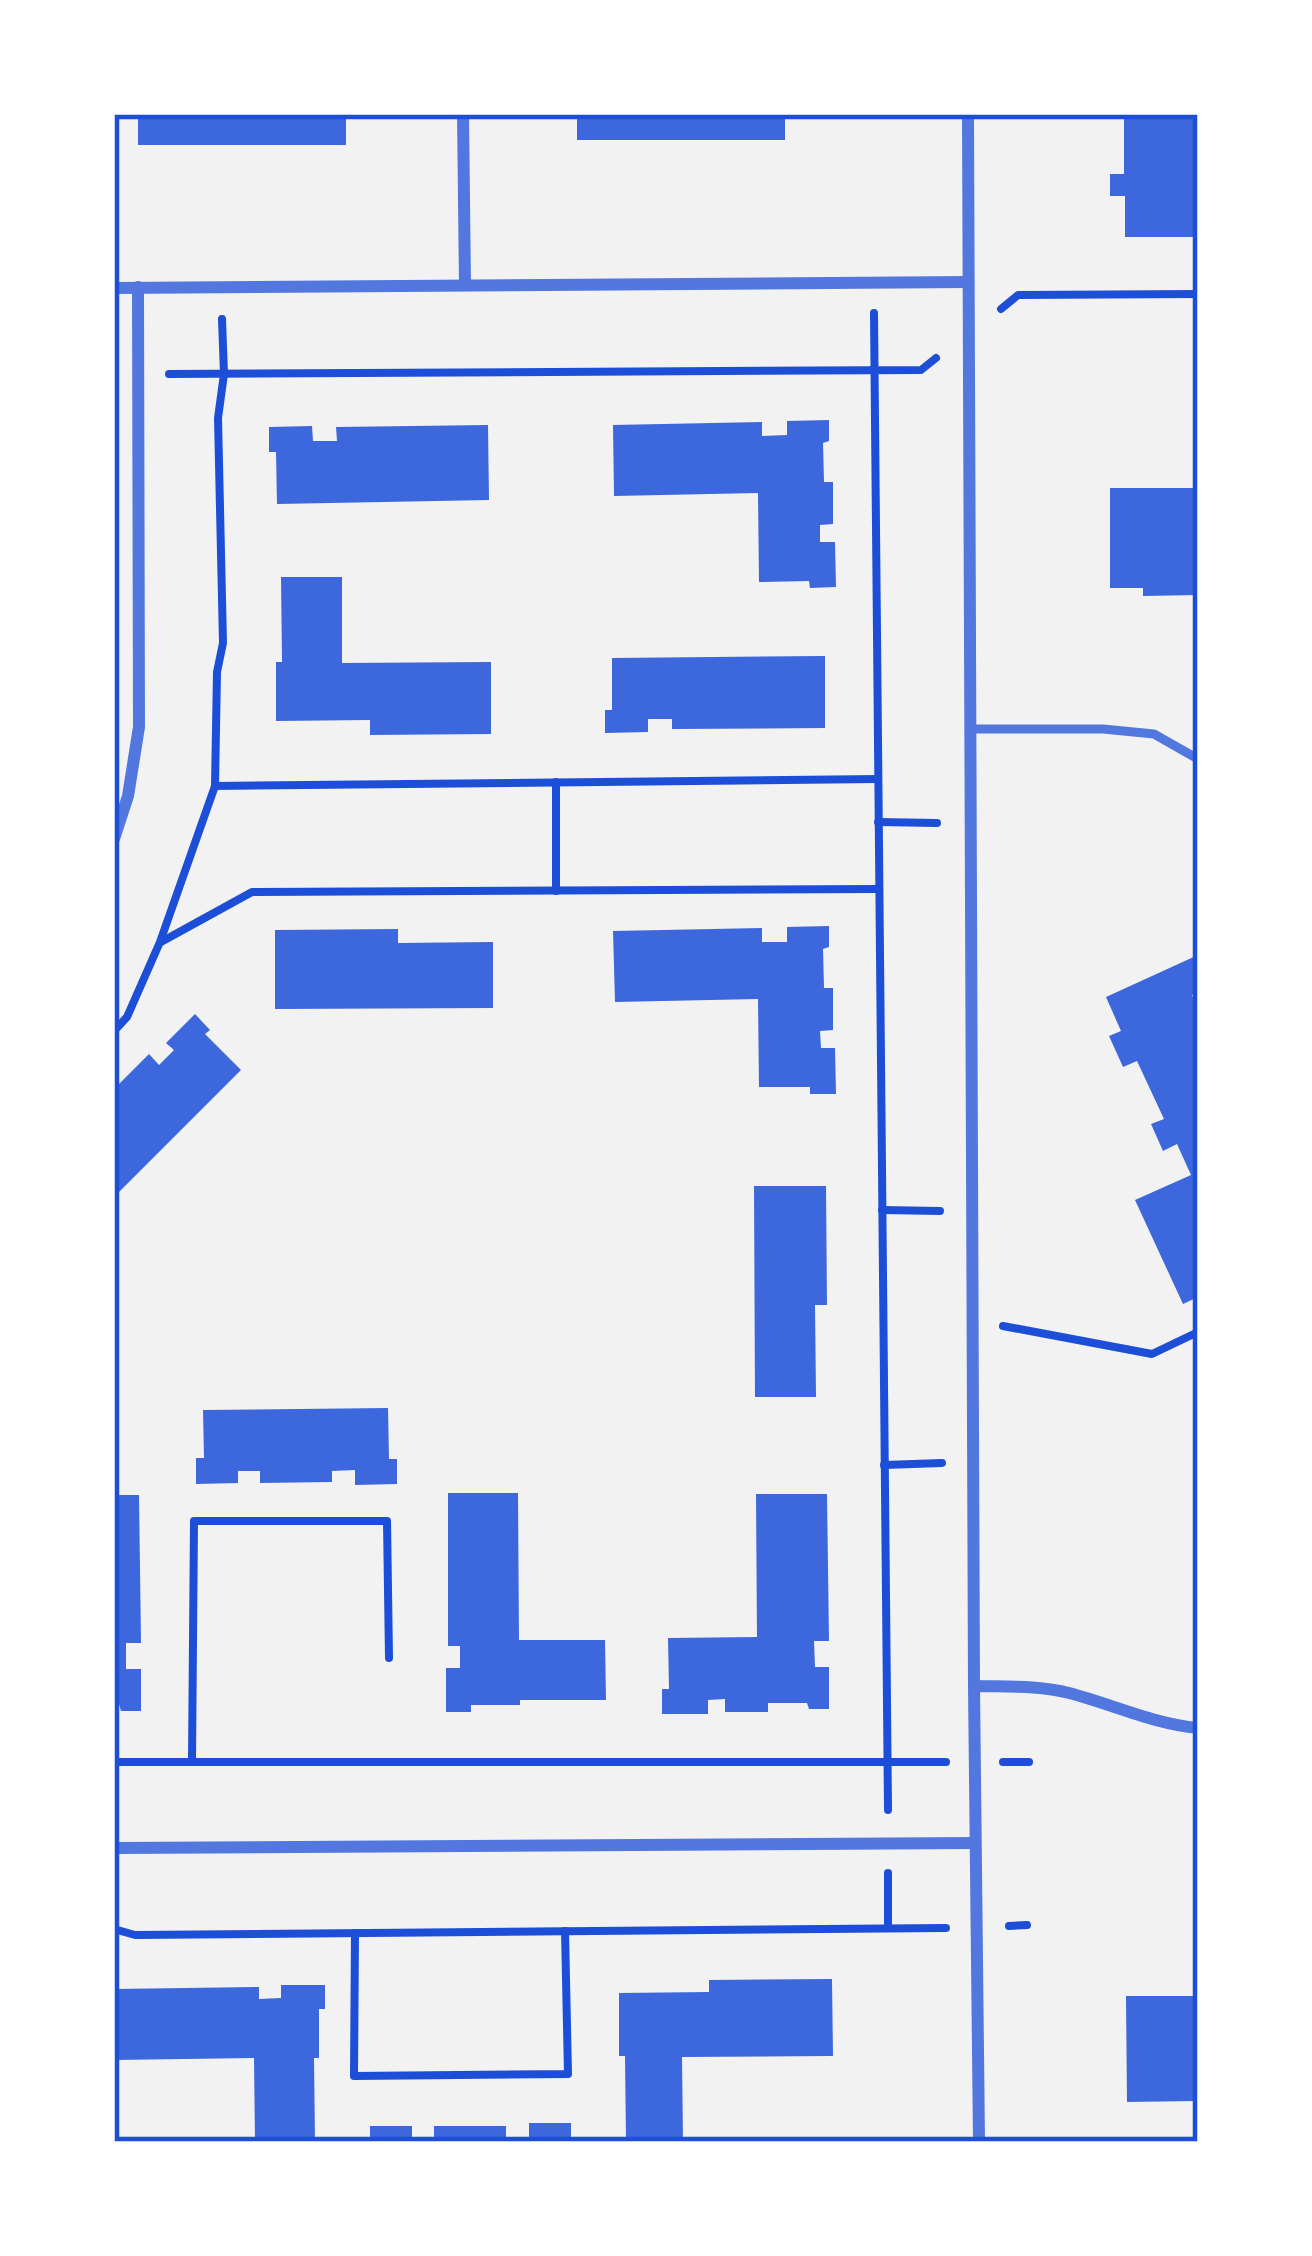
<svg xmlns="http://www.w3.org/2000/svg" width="1312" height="2256" font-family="'Open Sans',sans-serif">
<rect width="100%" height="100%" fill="#f2f2f2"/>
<g fill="#3d67dc">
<rect x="138" y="114" width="208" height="31"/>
<rect x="577" y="114" width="208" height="26"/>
<polygon points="1124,114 1198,114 1198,237 1125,237 1125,196 1110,196 1110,174 1124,174"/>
<polygon points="829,420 829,441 823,443 824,482 833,482 833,524 820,525 820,542 835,542 836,587 810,588 809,581 759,582 758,493 614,496 613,425 762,422 762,436 787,435 787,421"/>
<polygon points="488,425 489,500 277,504 276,452 269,452 269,427 312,426 313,441 337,441 336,427"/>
<polygon points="1110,488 1198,488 1198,595 1143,596 1143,588 1110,588"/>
<polygon points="281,577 342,577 342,663 491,662 491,734 370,735 370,720 276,721 276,662 282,662"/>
<polygon points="825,656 825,728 672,729 672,719 648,719 648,732 605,733 605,710 612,710 612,658"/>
<polygon points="829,926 829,947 823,949 824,988 833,988 833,1030 820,1031 821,1048 835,1048 836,1094 810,1094 810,1087 759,1087 758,999 615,1002 613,931 762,928 762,942 787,942 787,927"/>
<polygon points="398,929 398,943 493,942 493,1008 275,1009 275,930"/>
<polygon points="1198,955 1198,993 1192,995 1198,1008 1198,1297 1183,1304 1135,1200 1191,1175 1177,1144 1163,1151 1151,1124 1164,1119 1137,1061 1123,1067 1109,1036 1121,1031 1106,997"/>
<polygon points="195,1014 210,1030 205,1034 241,1070 114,1197 114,1089 149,1054 159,1065 174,1050 166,1043"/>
<polygon points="754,1186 826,1186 827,1305 815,1305 816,1397 755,1397"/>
<polygon points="388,1408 389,1459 397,1459 397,1484 355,1485 355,1470 332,1471 332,1482 260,1483 260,1471 238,1471 238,1483 196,1484 196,1458 204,1458 203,1410"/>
<polygon points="448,1493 518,1493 519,1640 605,1640 606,1700 520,1700 520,1705 471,1705 471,1712 446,1712 446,1668 460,1668 460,1646 448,1646"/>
<polygon points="756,1494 827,1494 829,1641 814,1641 815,1667 829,1667 829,1709 809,1709 807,1703 768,1703 768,1712 725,1712 725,1699 708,1700 708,1714 662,1714 662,1689 669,1689 668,1638 757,1637"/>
<polygon points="114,1495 139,1495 141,1643 126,1643 126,1669 141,1669 141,1711 121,1711 119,1704 114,1704"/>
<polygon points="832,1979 833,2056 682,2057 683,2142 626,2142 625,2056 619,2056 619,1993 709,1992 709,1980"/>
<polygon points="281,1985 325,1985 325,2009 319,2009 319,2058 314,2058 315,2142 255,2142 254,2058 114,2060 114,1989 259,1987 259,1999 281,1998"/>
<polygon points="1126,1996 1193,1996 1195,2101 1127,2102"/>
<polygon points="529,2123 571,2123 571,2142 370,2142 370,2126 412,2126 412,2138 434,2138 434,2126 506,2126 506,2137 529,2137"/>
</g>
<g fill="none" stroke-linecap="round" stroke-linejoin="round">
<g stroke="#1d4ed8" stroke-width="8">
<polyline points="1001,309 1018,295 1198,294"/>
<polyline points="874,313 888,1810"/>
<polyline points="169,374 921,370 936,358"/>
<polyline points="215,786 878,779"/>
<polyline points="878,822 937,823"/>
<polyline points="556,891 556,782"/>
<polyline points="161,942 252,892 879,889"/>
<polyline points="114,1031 127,1017 160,942 215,786 217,672 223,643 218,418 224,374 222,319"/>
<polyline points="882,1210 940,1211"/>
<polyline points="1003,1326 1152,1354 1198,1332"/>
<polyline points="884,1465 942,1463"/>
<polyline points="114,1762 946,1762"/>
<polyline points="192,1762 194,1521 387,1521 389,1658"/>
<polyline points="1003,1762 1029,1762"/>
<polyline points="888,1873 888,1928"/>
<polyline points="1009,1926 1027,1925"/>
<polyline points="114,1929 135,1935 946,1928"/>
<polyline points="355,1933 354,2076 568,2074 565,1931"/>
</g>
<polyline stroke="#5277de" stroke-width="9" points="972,729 1103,729 1154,734 1198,759"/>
<g stroke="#5277de" stroke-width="12">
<polyline points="463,114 465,285"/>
<polyline points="968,114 974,1686 979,2142"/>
<polyline points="114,288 968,282"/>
<polyline points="114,839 128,796 139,727 138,287"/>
<path d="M974 1686C1005 1687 1038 1685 1069 1693 1112 1704 1153 1724 1198 1728"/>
<polyline points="114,1848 975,1843"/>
</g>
</g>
<rect width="1312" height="2256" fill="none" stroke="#ffffff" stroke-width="234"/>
<rect x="117" y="117" width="1078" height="2022" fill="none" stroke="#1d4ed8" stroke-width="4.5"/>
</svg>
